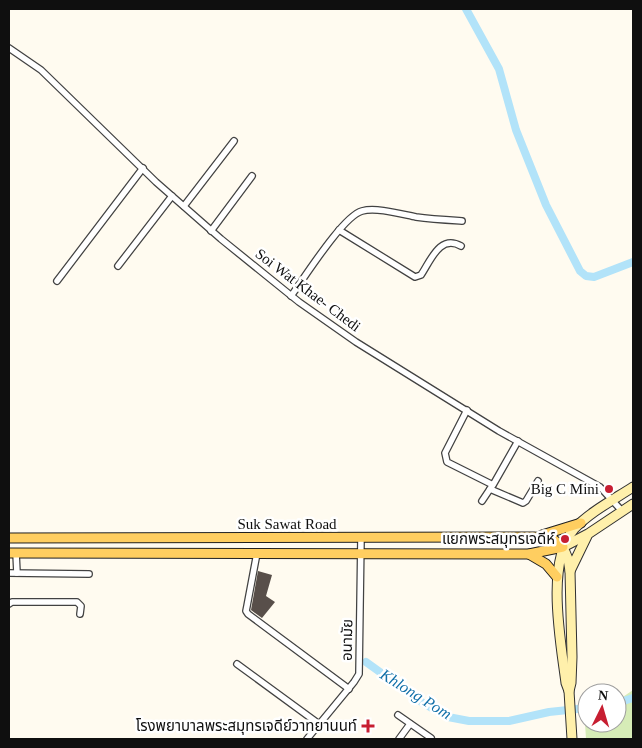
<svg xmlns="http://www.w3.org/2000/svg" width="642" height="748" font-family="'Times New Roman','Noto Sans Thai',serif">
<rect width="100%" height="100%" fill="#fffbf0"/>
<polygon fill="#d6ecb7" points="633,690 633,739 586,739 585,723 587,721 587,723 617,723 617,701"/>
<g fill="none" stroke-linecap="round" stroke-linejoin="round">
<g stroke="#b2e3f9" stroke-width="8">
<polyline points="466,9 499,69 516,130 546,205 580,271 586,276 594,277 633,262"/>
<polyline points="366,662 423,703 448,717 469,721 509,721 549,712 587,708"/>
<polyline points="617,703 633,698"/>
</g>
</g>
<polygon fill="#584f4a" points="258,571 272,575 266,596 275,602 262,618 251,610"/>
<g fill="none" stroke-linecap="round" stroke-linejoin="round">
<defs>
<g id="minor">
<polyline points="9,48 41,70 156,182 221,239 299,302 356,342 499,431 600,487 622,511"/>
<polyline points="184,206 234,141"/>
<path d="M339 230 415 277 421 275C431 260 440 234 461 246"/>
<polyline points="211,231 252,176"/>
<polyline points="118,266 172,196"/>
<polyline points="57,281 143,168"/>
<path d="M291 296C305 277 343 216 362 211 376 207 401 214 416 217 431 219 447 220 462 221"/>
<polyline points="467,410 445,453 447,462 493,485 518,441"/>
<polyline points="490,489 523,503 526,501 538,481"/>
<polyline points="482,501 492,486"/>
<polyline points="16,553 17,573"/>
<polyline points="257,553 247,606 246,611 248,614 349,689"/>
<polyline points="9,573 89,574"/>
<polyline points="9,604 12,602 77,602 81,606 80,614"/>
<polyline points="237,664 319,724"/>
<polyline points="398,715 431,738"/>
<polyline points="307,739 354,682 359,674 361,537"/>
<polyline points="399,739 410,724"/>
</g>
<g id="secondary">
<polyline points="563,547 568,559 570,571 572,657 571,683 569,691 572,739"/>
<polyline points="563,547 588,534 633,504"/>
<polyline points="570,571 587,536"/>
<path d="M569 691 566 683C561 643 545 562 574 529 590 512 613 500 633 487"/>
</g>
<g id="primary">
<polyline points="542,535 581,523"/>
<polyline points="9,538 534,537 553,539 563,547 529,554 501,554 9,553"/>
<polyline points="529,554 546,564 557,577"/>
</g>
</defs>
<use href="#minor" stroke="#424242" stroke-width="8"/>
<use href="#secondary" stroke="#313131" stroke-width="11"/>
<use href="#primary" stroke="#202020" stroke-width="11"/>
<use href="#minor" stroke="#fff" stroke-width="5.5"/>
<use href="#secondary" stroke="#fff0ab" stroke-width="9"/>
<use href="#primary" stroke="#ffce60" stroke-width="9"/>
</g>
<g fill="#c71e31" stroke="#fff" stroke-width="2">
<circle cx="609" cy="489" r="5"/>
<circle cx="565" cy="539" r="5"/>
<path d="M365.5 718.5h5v5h5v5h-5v5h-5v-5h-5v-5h5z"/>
</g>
<g text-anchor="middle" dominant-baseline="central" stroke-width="5" stroke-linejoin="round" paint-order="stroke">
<g font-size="15" fill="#0f0f0f" stroke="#fff">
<text transform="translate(308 290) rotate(37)">Soi Wat Khae- Chedi</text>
<text x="287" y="524">Suk Sawat Road</text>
<text transform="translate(347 640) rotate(-89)">อนามัย</text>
</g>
<g font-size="15" fill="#0f0f0f" stroke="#fff" text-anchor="end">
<text x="599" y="489">Big C Mini</text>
<text x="555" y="539">แยกพระสมุทรเจดีห์</text>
<text x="357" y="726">โรงพยาบาลพระสมุทรเจดีย์วาทยานนท์</text>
</g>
<g font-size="16" font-style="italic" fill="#106fa8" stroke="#fff">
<text transform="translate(416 694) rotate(32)">Khlong Pom</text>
</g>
</g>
<rect width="642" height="748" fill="none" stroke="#0f0f0f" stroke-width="20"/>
<g transform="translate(602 708) rotate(5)"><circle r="24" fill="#ffffff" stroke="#9f9f9f"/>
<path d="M0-4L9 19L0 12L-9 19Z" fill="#c71e31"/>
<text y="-8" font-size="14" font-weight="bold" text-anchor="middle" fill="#0f0f0f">N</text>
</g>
</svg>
